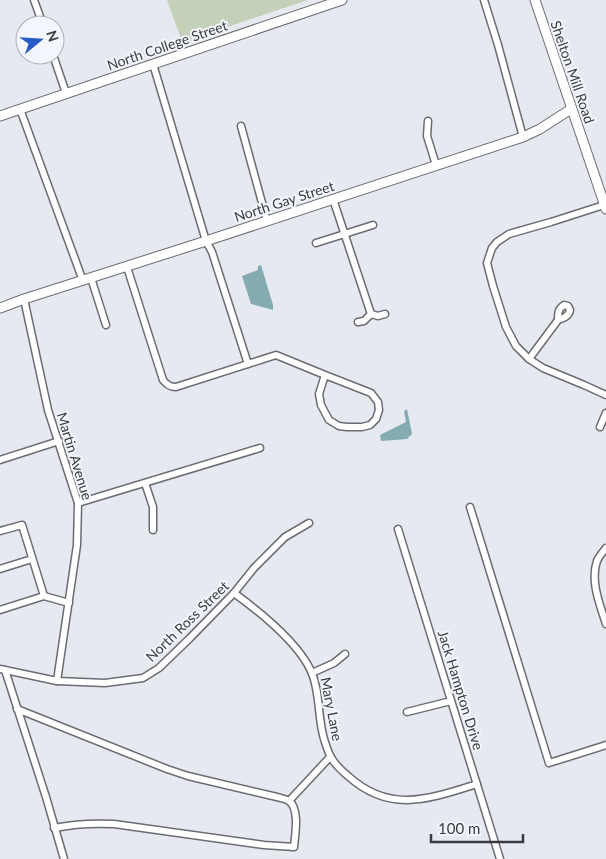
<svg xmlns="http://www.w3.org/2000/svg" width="606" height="859" font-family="Lato,sans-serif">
<rect width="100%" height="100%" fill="#e7e9f0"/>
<polygon fill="#c3d1b8" points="167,0 308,0 236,24 183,44"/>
<g fill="#84abb2">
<polygon points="261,265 273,305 273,310 251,304 242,276 258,270 258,266"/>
<polygon points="407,409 412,434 407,439 381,441 380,435 406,422 404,411"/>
</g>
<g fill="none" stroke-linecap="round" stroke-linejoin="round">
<defs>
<g id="street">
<polyline points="34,0 43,25"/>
<polyline points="484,0 498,45 523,137"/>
<polyline points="53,55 66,93"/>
<polyline points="153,64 206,241 212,252 248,364"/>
<polyline points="20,109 83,281"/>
<polyline points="428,121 427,136 436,165"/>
<polyline points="241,126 267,221"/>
<polyline points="333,199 371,314"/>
<polyline points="604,205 551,222 509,234 497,242 492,248 487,263 493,286 506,327 516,346 529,359 543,368 584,385 606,395"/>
<polyline points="316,243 373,225"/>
<path d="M127 267 163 380C167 385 170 387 176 387L276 355 325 375 371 393 378 402 379 410 376 419 370 425 362 427H347L339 426 329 420 321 405 319 394 325 375"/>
<polyline points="91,278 106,325"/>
<polyline points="24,299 48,410 78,503 77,545 57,681"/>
<path d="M564 305 568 306 570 310C569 316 564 318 558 320 558 313 558 309 564 305Z"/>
<polyline points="358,322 364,321 371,314 378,316 385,314"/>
<polyline points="529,359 558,320"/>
<polyline points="600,427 606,413"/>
<polyline points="0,460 59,441"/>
<polyline points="145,483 153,507 153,530"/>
<polyline points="78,503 260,448"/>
<polyline points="470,507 549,763 606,745"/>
<polyline points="398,529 500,859"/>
<polyline points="0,531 22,525 44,596 0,610"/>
<path d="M606 548C603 552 599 556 597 561 590 581 600 605 606 624"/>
<polyline points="0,569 32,559"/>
<path d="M234 593C260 612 298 643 311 671 321 693 317 720 325 742 330 759 335 765 348 776 390 814 429 799 477 784"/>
<polyline points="44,596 69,603"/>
<polyline points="0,669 57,681 105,683 143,678 159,668 190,638 234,593 254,568 285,537 309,523"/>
<polyline points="5,670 46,797 64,859"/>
<polyline points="312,673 334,663 345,654"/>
<path d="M17 709 167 769 188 776 277 797C280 798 286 799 289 801 300 809 295 835 294 847L264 845 114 824C94 823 74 824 54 828"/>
<polyline points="407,712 451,701"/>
<polyline points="289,801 330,757"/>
</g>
<g id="secondary">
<polyline points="535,0 606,209"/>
<polyline points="0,116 342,0"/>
<polyline points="0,308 24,299 206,241 523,137 540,129 571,109"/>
</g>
</defs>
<use href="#street" stroke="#6a6c72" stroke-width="9"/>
<use href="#secondary" stroke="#6a6c72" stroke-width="11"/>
<use href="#street" stroke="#fff" stroke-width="6"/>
<use href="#secondary" stroke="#fff" stroke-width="9"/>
</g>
<g text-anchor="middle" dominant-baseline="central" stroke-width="4" stroke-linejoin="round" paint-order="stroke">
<g font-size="14" fill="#3a3b3e" stroke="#f4f6fd">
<text transform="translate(167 45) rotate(-19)">North College Street</text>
<text transform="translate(573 72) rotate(71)">Shelton Mill Road</text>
<text transform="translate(284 201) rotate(-18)">North Gay Street</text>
<text transform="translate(75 456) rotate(73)">Martin Avenue</text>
<text transform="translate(187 621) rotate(-44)">North Ross Street</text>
<text transform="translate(461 690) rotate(73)">Jack Hampton Drive</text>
<text transform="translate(332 709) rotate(79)">Mary Lane</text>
</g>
</g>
<g transform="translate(40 40) rotate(72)"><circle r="24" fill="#f4f6fd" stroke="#aaabb1"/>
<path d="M0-4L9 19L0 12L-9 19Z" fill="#285ac8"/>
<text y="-8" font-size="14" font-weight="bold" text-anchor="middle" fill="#3a3b3e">N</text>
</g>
<path d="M431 834v8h92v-8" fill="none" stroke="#3a3b3e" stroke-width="2.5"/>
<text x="438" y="834" font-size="15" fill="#3a3b3e" stroke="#f4f6fd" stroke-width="4" paint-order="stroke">100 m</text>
</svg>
